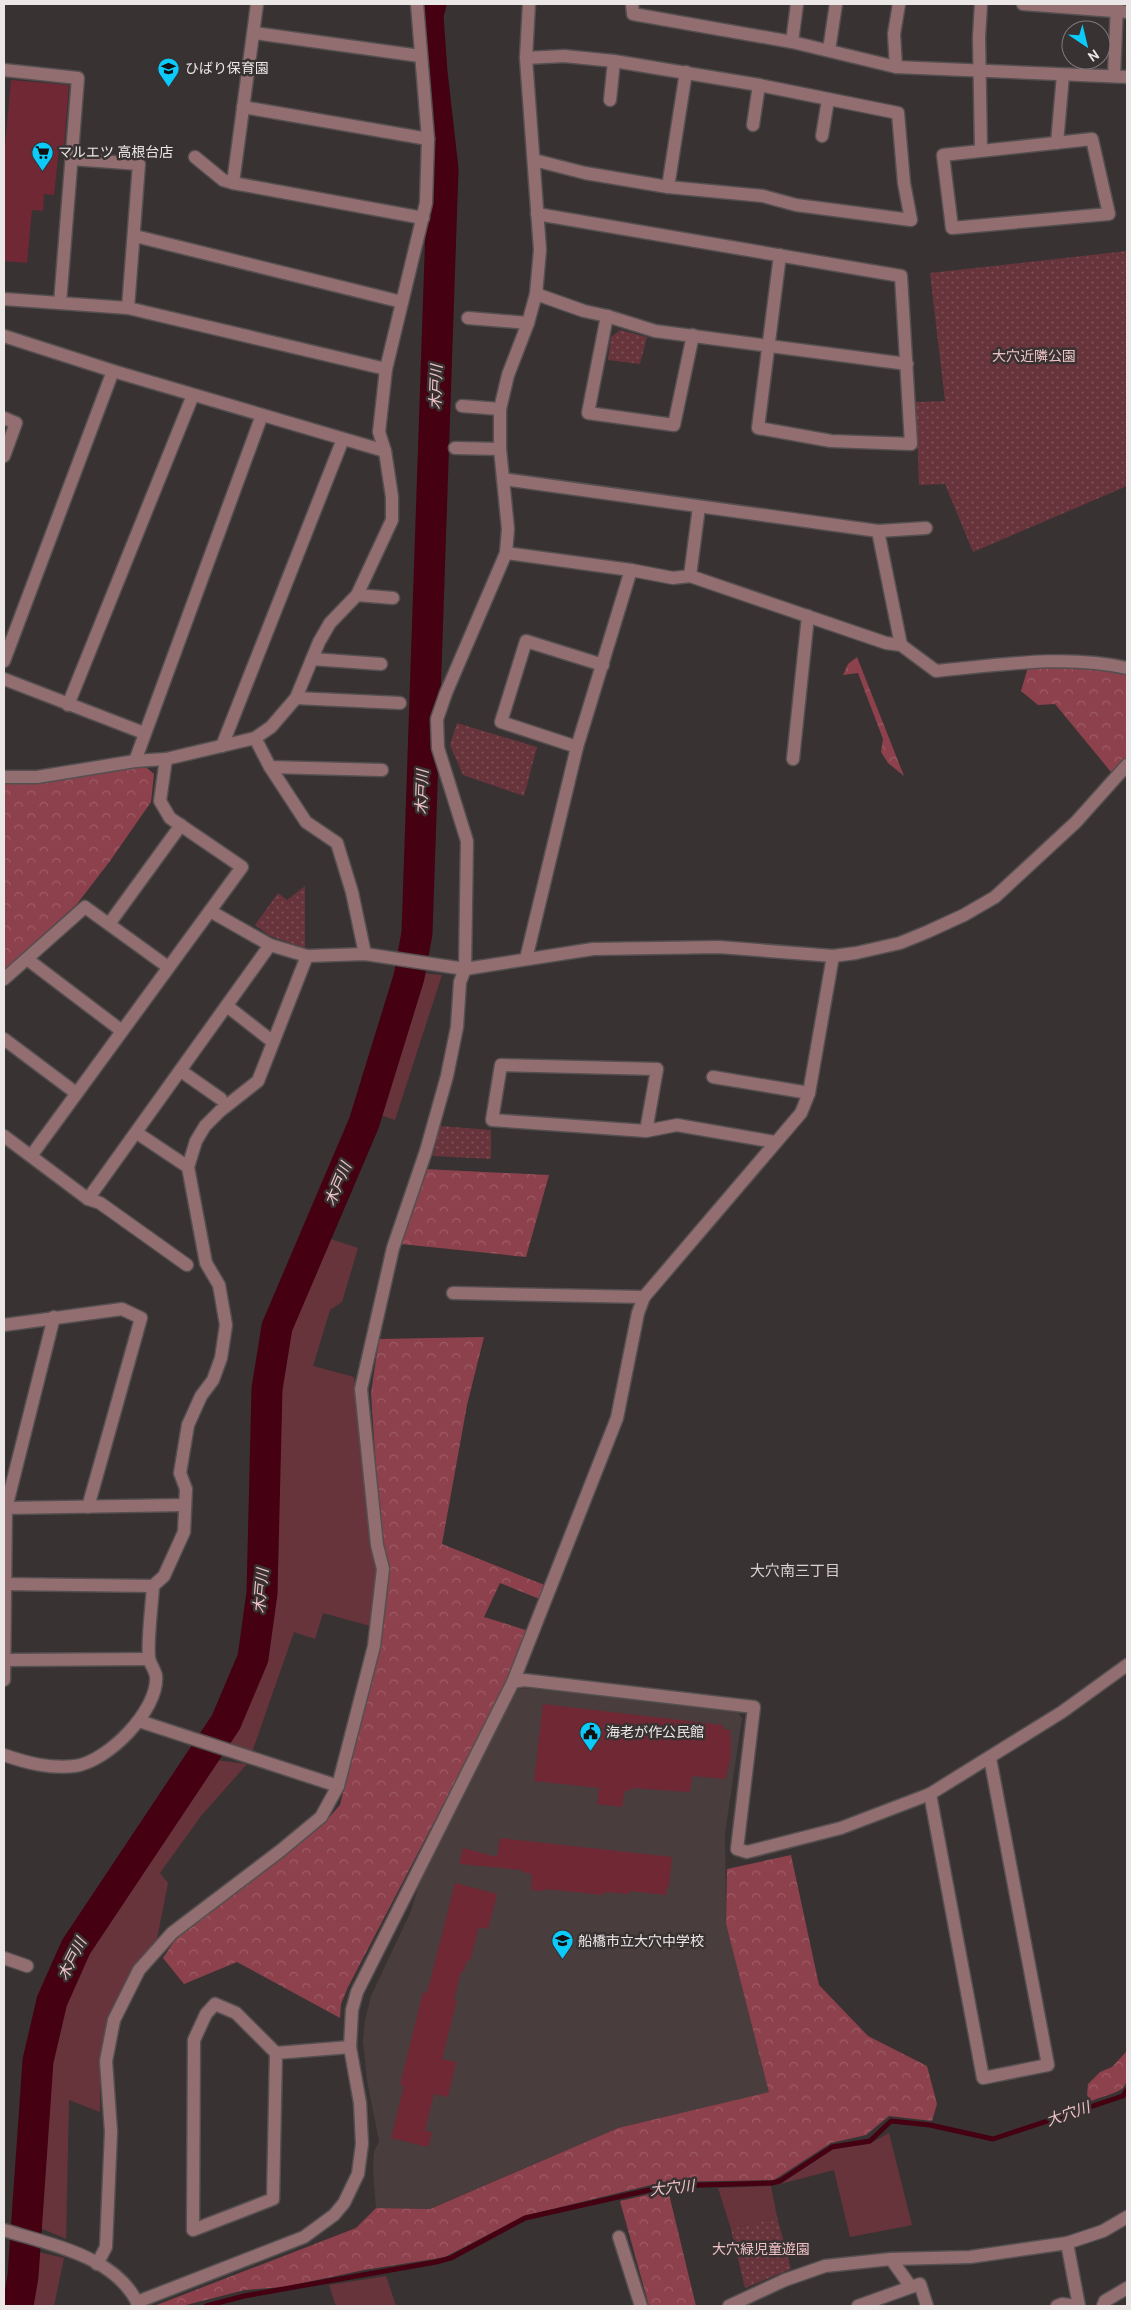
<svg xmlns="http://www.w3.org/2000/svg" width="1131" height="2310" font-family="Cabin,'Noto Sans JP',sans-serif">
<defs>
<pattern id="forest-crowns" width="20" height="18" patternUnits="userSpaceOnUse" patternTransform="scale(1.25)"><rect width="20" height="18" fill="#8d414c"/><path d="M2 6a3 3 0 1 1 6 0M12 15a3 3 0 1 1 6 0" fill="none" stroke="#9d5c66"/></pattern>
<pattern id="park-dots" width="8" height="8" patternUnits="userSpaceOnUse" patternTransform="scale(1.25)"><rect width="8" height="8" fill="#68343b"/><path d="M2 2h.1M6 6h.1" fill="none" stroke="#7e5157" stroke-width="1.8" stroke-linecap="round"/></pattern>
</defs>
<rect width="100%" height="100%" fill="#383233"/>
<polygon fill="#493d3e" points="527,1688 737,1711 742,1718 725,1833 726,1924 770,2092 618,2128 429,2209 376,2208 373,2172 374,2152 379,2141 367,2080 363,2041 365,2020 371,1996 411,1911 420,1881 514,1690"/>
<g fill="#68343b">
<polygon points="418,973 442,975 395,1120 372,1112"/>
<polygon points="328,1238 358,1248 342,1302 330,1310 313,1366 354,1377 378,1570 370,1626 323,1613 315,1639 294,1632 251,1755 226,1740 262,1663 273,1518 277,1403 288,1327"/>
<polygon points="215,1760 247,1764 201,1816 160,1873 168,1883 157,1939 135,1967 100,2066 100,2112 69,2100 66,2239 36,2226 44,2089 57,2006 83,1946"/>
<polygon points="889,2133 912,2225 850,2237 834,2170 780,2184 833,2149 869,2144"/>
<polygon points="771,2186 777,2217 731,2229 718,2188"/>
<polygon points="34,2251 64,2258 54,2306 27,2306"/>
<polygon points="386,2276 396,2306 336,2306 329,2285"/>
</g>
<g fill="url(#forest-crowns)">
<polygon points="857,657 904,776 888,763 881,752 883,739 858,673 843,675 848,664"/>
<polygon points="1103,666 1127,673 1127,767 1116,778 1055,704 1038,705 1021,691 1028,667"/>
<polygon points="137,768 147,768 154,774 151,802 110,861 77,904 4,970 4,783 40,782"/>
<polygon points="424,1169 549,1175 526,1257 401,1244"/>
<polygon points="484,1337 467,1405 442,1544 547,1586 542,1600 500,1583 484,1617 529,1631 504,1688 348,1987 341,2004 340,2018 237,1962 184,1984 163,1958 177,1937 216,1905 285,1856 325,1822 340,1805 379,1647 381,1544 371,1393 379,1339"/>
<polygon points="791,1855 819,1985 868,2036 927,2066 937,2104 932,2121 889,2116 866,2135 831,2143 774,2180 663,2182 524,2216 445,2257 434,2259 364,2270 284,2287 245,2290 182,2306 154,2306 356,2228 376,2208 430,2209 618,2128 769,2092 726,1924 727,1869"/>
<path d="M1127 2051C1127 2094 1131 2087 1091 2101L1087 2095 1088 2084 1100 2072 1112 2067Z"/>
<polygon points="668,2190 696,2306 649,2306 620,2201"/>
</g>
<g fill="url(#park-dots)">
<polygon points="1127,251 1127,486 973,552 945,484 919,485 916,402 945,401 930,273"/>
<polygon points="620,330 647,337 640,364 608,360 611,337"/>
<polygon points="457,723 537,747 524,796 463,775 450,745"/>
<polygon points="305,886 305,948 270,936 255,925 278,893 287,900"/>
<polygon points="440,1126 491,1130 491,1159 433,1156"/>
<polygon points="777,2217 791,2269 745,2288 731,2229"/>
</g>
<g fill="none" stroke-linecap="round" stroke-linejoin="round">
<polyline stroke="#450012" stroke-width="5" points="206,2306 244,2296 436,2262 451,2258 525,2218 667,2186 772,2183 780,2181 832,2147 870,2141 891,2121 930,2125 993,2139 1123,2096 1127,2090"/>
<polyline stroke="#450012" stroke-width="31" points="18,2306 23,2276 38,2061 52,2001 76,1947 226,1722 253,1658 262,1593 267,1389 277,1327 364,1123 409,977 417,933 443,169 432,72 428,15 431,4"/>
</g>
<g fill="#712835">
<polygon points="11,80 69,85 64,148 59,148 54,195 44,194 43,211 32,210 27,263 4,261 4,157"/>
<polygon points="543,1704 723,1725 723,1729 730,1730 731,1740 731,1757 725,1779 692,1776 690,1792 631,1788 630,1791 624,1791 622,1807 597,1804 599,1788 534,1781"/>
<polygon points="500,1838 672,1857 669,1887 667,1887 666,1895 630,1891 629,1894 605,1892 604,1895 545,1889 545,1891 531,1890 532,1874 522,1872 522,1870 459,1864 463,1848 497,1857"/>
<polygon points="455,1883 497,1894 488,1929 479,1927 470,1961 467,1960 464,1972 461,1971 454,2000 457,2000 442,2059 456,2062 448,2097 434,2094 425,2131 432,2132 428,2147 391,2138 404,2086 400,2085 423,1992 427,1993"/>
</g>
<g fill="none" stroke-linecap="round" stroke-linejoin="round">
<defs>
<g id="minor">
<polyline points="632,4 633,14 792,42 896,67 1127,77"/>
<polyline points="981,4 979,37 981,150"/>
<polyline points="1023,4 1127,12"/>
<polyline points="254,33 420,56"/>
<polyline points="792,42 797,4"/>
<polyline points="829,50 836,4"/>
<polyline points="526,58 564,56 614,61 759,85 898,113 904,183 911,220 796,205 763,196 668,187 585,173 534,160"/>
<polyline points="896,67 894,34 899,4"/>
<polyline points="4,70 78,78 60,303"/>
<polyline points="1114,76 1117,4"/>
<polyline points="610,100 614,61"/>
<polyline points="243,107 428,139"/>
<polyline points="753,125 759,85"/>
<polyline points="822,136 828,100"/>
<polygon points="1092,139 1109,214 952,228 943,155"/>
<polyline points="1057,143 1063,75"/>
<polyline points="195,157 223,180 233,183 423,218"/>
<polyline points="72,159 139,164 128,308"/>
<polyline points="233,183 257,4"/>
<polyline points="668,187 686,72"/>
<polyline points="537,214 901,276 911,444 831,441 758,428 780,255"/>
<polyline points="135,236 402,302"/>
<polyline points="536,294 584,311 607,316 655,331 907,364"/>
<polyline points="4,299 128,308 386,369"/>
<polyline points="607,316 588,413 674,425 693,335"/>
<polyline points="468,318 528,323"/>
<polyline points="4,336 113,371 385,451"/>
<polyline points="462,406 500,409"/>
<polyline points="4,418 16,423 4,456"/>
<polyline points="455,448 500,449"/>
<polyline points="503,479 878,531 926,528"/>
<polyline points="878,531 901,645"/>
<path d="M506 553 631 570 673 578 690 576 886 643 901 645 936 671C999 665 1066 654 1127 668"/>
<polyline points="690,576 699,507"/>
<polyline points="357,595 393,598"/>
<polyline points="312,659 381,664"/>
<polyline points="4,661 113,371"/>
<polyline points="4,679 144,733"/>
<polyline points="296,698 400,703"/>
<polyline points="68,705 193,395"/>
<polyline points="255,738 270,767 306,822 337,843 352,892 365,954"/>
<polyline points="222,746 343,439"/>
<polyline points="577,747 501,722 526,641 603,665"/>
<polyline points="793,759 808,616"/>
<polyline points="135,761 262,415"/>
<polyline points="270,767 382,770"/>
<polyline points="4,777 37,777 135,761 166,759 255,738 271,727 296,698 319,642 330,623 357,595 392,520 392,497 385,451 379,432 386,369 426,203 428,139 417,4"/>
<polyline points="210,911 270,945 307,956 365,954 465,969 593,949 719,947 833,956 856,953 900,943 927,932 964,915 995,897 1076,822 1127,765"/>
<polyline points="109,924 181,825"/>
<polyline points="27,959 122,1031"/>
<polyline points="526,959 577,747 631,570"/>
<polyline points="4,979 85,907 168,967"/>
<polyline points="227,1006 273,1042"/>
<polyline points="4,1039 76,1093"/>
<polyline points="181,1071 221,1099"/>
<polyline points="713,1077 809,1093"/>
<polyline points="646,1131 657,1069 501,1065 492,1120 646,1131 677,1125 775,1142"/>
<polyline points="137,1133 188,1167"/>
<polyline points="4,1136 88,1199 100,1203 187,1265"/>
<polyline points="31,1156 242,867 170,818 160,801 166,759"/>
<polyline points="88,1199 270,945"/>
<polyline points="453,1293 644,1297"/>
<polyline points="4,1325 122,1309 141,1318 88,1507"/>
<polyline points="4,1508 184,1505"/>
<polyline points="4,1584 153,1586"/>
<polyline points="4,1660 149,1659"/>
<polyline points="4,1680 6,1508 54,1317"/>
<polyline points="513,1682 617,1418 638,1313 644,1297 801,1113 809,1093 833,956"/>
<polyline points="139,1721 338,1786"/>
<path d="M4 1755C27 1763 50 1769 75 1766 107 1762 159 1710 156 1676 155 1670 150 1664 149 1658 147 1641 152 1605 153 1586L164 1576 184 1532 186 1489 180 1473 188 1425 201 1396 213 1380 221 1358 226 1325 219 1285 206 1263 188 1167 196 1141 205 1126 220 1111 258 1081 307 956"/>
<polyline points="930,1794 983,2078 1048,2065 990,1758"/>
<polyline points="4,1958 27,1966"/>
<polyline points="276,2053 273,2199 193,2230 194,2040 206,2014 215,2004 236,2013 276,2053 350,2047"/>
<path d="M4 2230C51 2245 117 2256 139 2306"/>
<polyline points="619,2237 641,2306"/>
<polyline points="1067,2243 1103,2231 1127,2217"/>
<polyline points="891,2259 911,2287 920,2284 927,2306"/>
<polyline points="97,2264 106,2247 111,2132 106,2061 114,2020 139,1970 172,1933 280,1851 321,1817 338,1786 374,1646 383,1569 377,1545 361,1389 393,1248 426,1151 447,1076 457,1027 460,982 465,969 467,841 438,748 437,719 446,693 506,553 508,529 500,449 500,409 508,375 528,323 536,294 540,250 526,58 529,4"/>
<polyline points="137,2302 304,2237 334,2215 344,2203 358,2174 362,2144 360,2103 350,2047 352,2010 357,1992 513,1682 524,1680 754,1707 737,1849 747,1852 841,1828 930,1794 1062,1712 1127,1665"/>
<polyline points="729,2306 785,2280 825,2266 891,2259 970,2257 1067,2243 1079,2306"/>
<polyline points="858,2306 911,2287"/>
<polyline points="1057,2306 1062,2304 1077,2306"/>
<polyline points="1103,2306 1105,2301 1127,2288"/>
</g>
</defs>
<use href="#minor" stroke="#554f50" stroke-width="15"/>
<use href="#minor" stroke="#926e71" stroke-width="12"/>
</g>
<defs>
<symbol id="school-pin" viewBox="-11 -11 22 30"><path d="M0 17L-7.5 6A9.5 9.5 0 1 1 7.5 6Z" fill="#0ccafa" stroke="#383233"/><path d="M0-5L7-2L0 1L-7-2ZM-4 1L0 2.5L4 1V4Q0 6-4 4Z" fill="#111"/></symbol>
<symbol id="supermarket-pin" viewBox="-11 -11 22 30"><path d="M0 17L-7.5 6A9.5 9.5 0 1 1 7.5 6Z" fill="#0ccafa" stroke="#383233"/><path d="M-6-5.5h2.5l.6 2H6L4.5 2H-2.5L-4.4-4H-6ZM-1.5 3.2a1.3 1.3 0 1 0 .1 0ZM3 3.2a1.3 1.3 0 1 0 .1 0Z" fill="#111"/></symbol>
<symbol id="civic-pin" viewBox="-11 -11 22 30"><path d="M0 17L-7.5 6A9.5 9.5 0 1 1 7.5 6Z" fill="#0ccafa" stroke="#383233"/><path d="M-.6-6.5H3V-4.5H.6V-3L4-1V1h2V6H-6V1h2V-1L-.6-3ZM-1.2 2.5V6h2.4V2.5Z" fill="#111"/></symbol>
</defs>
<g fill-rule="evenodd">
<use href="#school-pin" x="156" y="56" width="25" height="34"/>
<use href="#supermarket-pin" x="30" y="140" width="25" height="34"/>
<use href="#civic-pin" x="578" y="1720" width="25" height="34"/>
<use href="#school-pin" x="550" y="1928" width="25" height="34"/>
</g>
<g text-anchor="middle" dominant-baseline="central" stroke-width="5" stroke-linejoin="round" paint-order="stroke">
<g font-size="14" fill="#ebe7e7" stroke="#383233" text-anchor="start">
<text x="185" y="68">ひばり保育園</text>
<text x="58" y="152">マルエツ 高根台店</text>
<text x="606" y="1732">海老が作公民館</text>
<text x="578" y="1941">船橋市立大穴中学校</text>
</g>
<g font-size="14" fill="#f0c2c6" stroke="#383233">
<text x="1034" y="356">大穴近隣公園</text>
<text x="761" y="2249">大穴緑児童遊園</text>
</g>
<g font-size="15" font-style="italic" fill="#f2c4c8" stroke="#383233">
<text transform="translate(436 387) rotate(-88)">木戸川</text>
<text transform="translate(422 792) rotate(-88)">木戸川</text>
<text transform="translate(338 1184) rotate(-67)">木戸川</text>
<text transform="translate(261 1591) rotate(-85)">木戸川</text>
<text transform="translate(72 1959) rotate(-63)">木戸川</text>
<text transform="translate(1068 2114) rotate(-19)">大穴川</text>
<text transform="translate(672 2188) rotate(-6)">大穴川</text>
</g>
<g font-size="15" fill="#d8d1d2" stroke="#383233">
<text x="795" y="1571">大穴南三丁目</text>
</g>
</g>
<rect width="1131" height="2310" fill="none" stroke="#ebe7e7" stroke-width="10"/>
<g transform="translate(1086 45) rotate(145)"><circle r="24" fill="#383233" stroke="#807a7b"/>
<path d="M0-4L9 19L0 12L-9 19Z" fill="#0ccafa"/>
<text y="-8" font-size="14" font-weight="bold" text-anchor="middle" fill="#ebe7e7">N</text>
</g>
</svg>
